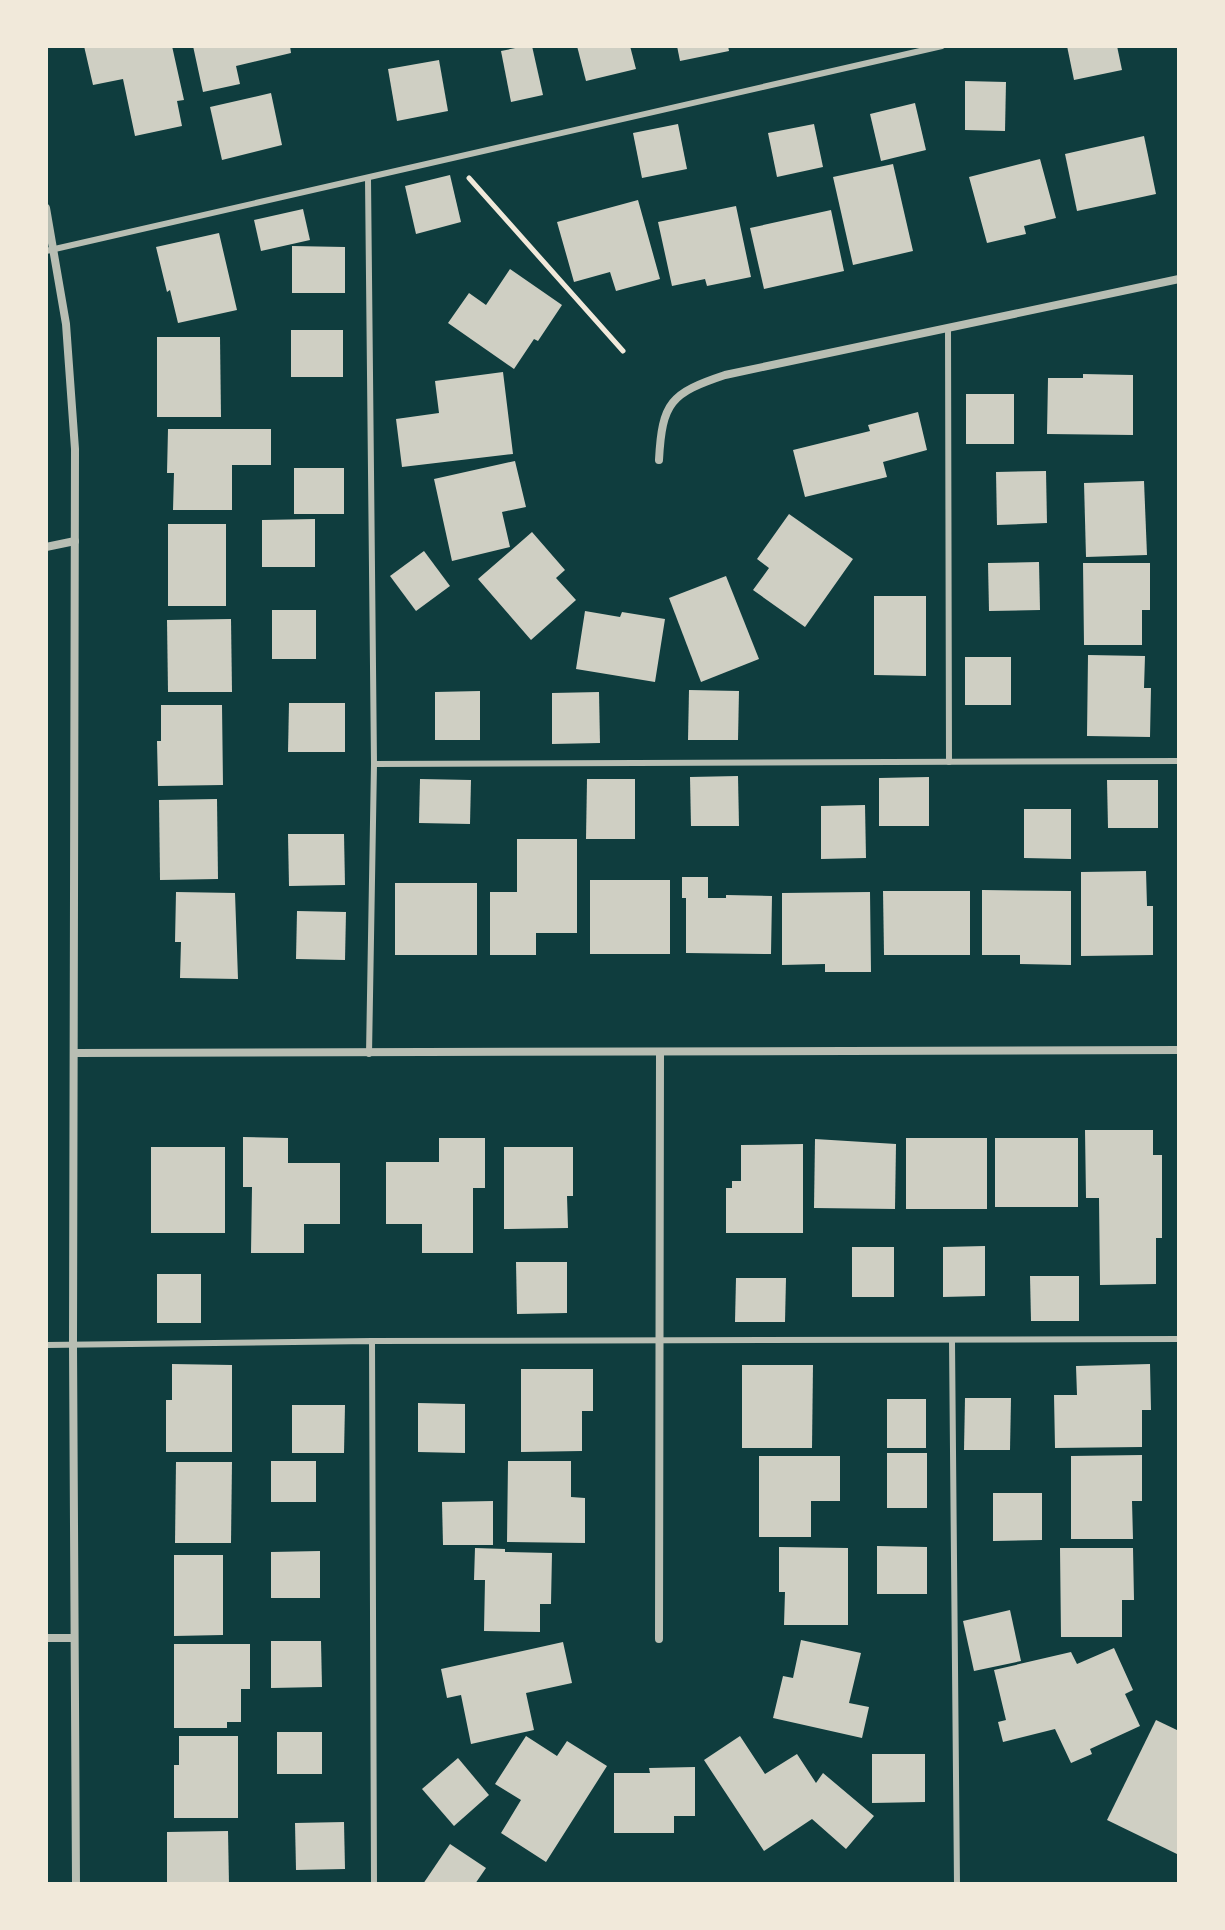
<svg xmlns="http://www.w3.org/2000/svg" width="1225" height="1930" font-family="'PT Sans',sans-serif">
<rect width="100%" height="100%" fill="#0f3d3e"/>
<g fill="#cfcfc3">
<polygon points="84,46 172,46 184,100 177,101 182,126 135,136 123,79 93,85"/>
<polygon points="193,46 290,46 291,53 236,66 240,84 203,92"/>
<polygon points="525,46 532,46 543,95 511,102 501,51"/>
<polygon points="577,46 630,46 636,69 586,81"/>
<polygon points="677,46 728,46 729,51 680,61"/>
<polygon points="1067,46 1117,46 1122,70 1074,80"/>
<polygon points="439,60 448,111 397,121 388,69"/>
<polygon points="965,81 1006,82 1005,131 965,130"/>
<polygon points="271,93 282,145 222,160 210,107"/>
<polygon points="915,103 926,150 881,161 870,114"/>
<polygon points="678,124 687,169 642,178 633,133"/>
<polygon points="814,124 823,167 777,177 768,133"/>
<polygon points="1144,136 1156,194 1077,211 1065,154"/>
<polygon points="1040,159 1056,218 1024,226 1026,234 987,243 969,177"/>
<polygon points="893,164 913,251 853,265 833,177"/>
<polygon points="450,175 461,222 416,234 405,186"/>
<polygon points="638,200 660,279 616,291 610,272 574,282 557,222"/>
<polygon points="736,206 751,277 707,286 705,279 672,286 658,222"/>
<polygon points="303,209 310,240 261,251 254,220"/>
<polygon points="831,210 844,271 764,289 750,228"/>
<polygon points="219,233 237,310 178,323 170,290 167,292 156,247"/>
<polygon points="292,246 345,247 345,293 292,293"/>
<polygon points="510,269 562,305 538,341 534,339 514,369 448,323 469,293 486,305"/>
<rect x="291" y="330" width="52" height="47"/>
<polygon points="157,337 220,337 221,417 157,417"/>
<polygon points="503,372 513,454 402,467 396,419 439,413 435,381"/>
<polygon points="1083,374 1133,375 1133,435 1047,434 1048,378 1083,378"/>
<rect x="966" y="394" width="48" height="50"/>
<polygon points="918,412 927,450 883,462 887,477 805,497 793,450 870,431 868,425"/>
<polygon points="168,429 271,429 271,465 232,465 232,510 173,510 174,473 167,473"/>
<polygon points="515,461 526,507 502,512 510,547 452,561 434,479"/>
<rect x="294" y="468" width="50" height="46"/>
<polygon points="1046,471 1047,523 997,525 996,472"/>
<polygon points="1144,481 1147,555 1086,557 1084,483"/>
<polygon points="789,514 853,559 805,627 753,590 769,568 757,559"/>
<polygon points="315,519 315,567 262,567 262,520"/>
<rect x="168" y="524" width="58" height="82"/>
<polygon points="532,532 565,570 556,578 576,600 531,640 478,579"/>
<polygon points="424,551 450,586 416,611 390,576"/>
<polygon points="1039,562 1040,610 989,611 988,563"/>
<polygon points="1083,563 1150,563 1150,610 1142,610 1142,645 1084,645"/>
<polygon points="726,576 759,659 701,682 669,598"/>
<polygon points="874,596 926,596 926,676 874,675"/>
<rect x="272" y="610" width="44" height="49"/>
<polygon points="585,611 620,617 622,612 665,619 655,682 576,669"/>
<polygon points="231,619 232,692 168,692 167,620"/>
<polygon points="1088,655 1145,656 1144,688 1151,688 1150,737 1087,736"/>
<rect x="965" y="657" width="46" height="48"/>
<polygon points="689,690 739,691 738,740 688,740"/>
<polygon points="480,691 480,740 435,740 435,692"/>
<polygon points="599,692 600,743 552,744 552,693"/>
<polygon points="289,703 345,703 345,752 288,752"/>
<polygon points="161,705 222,705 223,785 158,786 157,741 161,741"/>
<polygon points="738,776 739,826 691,826 690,777"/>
<polygon points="929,777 929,826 879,826 879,778"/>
<polygon points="420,779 471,780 470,824 419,823"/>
<polygon points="587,779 635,779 635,839 586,839"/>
<polygon points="1107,780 1158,780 1158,828 1108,828"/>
<polygon points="217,799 218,879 160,880 159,800"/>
<polygon points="865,805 866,858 821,859 821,806"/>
<polygon points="1024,809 1071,809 1071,859 1024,858"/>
<polygon points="288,834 344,834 345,885 289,886"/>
<polygon points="517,839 577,839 577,933 536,933 536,955 490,955 490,892 517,892"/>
<polygon points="1146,871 1147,906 1153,906 1153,955 1081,956 1081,872"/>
<polygon points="682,877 708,877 708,898 726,898 726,895 772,896 771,954 686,953 686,898 682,898"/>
<rect x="590" y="880" width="80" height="74"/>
<rect x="395" y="883" width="82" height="72"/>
<polygon points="982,890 1071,891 1071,965 1020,964 1020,955 982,955"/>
<polygon points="883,891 970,891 970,955 884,955"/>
<polygon points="176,892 235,893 238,979 180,978 181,942 175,942"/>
<polygon points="870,892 871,972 825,972 825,964 782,965 782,893"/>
<polygon points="297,911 346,912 345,960 296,959"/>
<polygon points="1085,1130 1153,1130 1153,1155 1162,1155 1162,1238 1156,1238 1156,1284 1100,1285 1099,1198 1086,1198"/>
<polygon points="243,1137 288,1138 288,1163 340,1163 340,1224 304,1224 304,1253 251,1253 252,1187 243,1187"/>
<polygon points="439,1138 485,1138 485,1188 473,1188 473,1253 422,1253 422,1224 386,1224 386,1162 439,1162"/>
<rect x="906" y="1138" width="81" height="71"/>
<rect x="995" y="1138" width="83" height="69"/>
<polygon points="815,1139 896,1144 895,1209 814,1208"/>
<polygon points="803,1144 803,1233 726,1233 726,1188 732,1188 732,1181 741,1181 741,1145"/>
<rect x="151" y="1147" width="74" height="86"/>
<polygon points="504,1147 573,1147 573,1196 567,1196 568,1228 504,1229"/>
<polygon points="985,1246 985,1296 943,1297 943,1247"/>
<rect x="852" y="1247" width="42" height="50"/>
<polygon points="516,1262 567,1262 567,1313 517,1314"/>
<rect x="157" y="1274" width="44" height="49"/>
<polygon points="1030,1276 1079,1276 1079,1321 1031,1321"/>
<polygon points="736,1278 786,1278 785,1322 735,1322"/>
<polygon points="172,1364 232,1365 232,1452 166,1452 166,1400 172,1400"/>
<polygon points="1150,1364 1151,1410 1142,1410 1142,1447 1055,1448 1054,1395 1077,1395 1076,1366"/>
<polygon points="742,1365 813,1365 812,1448 742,1448"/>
<polygon points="521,1369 593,1369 593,1411 582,1411 582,1451 521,1452"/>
<polygon points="965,1398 1011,1398 1010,1450 964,1450"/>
<rect x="887" y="1399" width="39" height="49"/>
<polygon points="418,1403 465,1404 465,1453 418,1452"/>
<polygon points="292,1405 345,1405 344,1453 292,1453"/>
<rect x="887" y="1453" width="40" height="55"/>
<polygon points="1142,1455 1142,1501 1132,1501 1133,1539 1071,1539 1071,1456"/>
<polygon points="759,1456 840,1456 840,1501 811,1501 811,1537 759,1537"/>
<rect x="271" y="1461" width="45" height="41"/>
<polygon points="508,1461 571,1461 571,1497 585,1498 585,1543 507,1542"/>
<polygon points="176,1462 232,1462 231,1543 175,1543"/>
<polygon points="993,1493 1042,1493 1042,1540 993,1541"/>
<polygon points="493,1501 493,1545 443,1545 442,1502"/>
<polygon points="877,1546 927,1547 927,1594 877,1594"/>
<polygon points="779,1547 848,1548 848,1625 784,1625 785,1592 779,1592"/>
<polygon points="475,1548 505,1549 505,1552 552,1553 551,1604 540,1604 540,1632 484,1631 485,1580 474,1580"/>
<polygon points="1060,1548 1133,1548 1134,1600 1122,1600 1122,1637 1061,1637"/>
<polygon points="320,1551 320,1598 271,1598 271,1552"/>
<polygon points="174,1555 223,1555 223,1635 174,1636"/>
<polygon points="1010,1610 1021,1661 974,1671 963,1621"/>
<polygon points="801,1640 861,1653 849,1703 869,1707 862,1738 773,1718 783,1676 793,1678"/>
<polygon points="271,1641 321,1641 322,1687 271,1688"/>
<polygon points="563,1642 572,1683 526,1693 534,1730 471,1744 461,1695 447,1698 441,1669"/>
<polygon points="174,1644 250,1644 250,1689 241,1689 241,1722 227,1722 227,1728 174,1728"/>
<polygon points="1114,1648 1133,1690 1125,1694 1140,1726 1090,1749 1092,1754 1071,1763 1055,1729 1003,1742 998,1722 1006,1720 994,1670 1071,1652 1077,1664"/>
<polygon points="1156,1720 1179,1731 1179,1855 1107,1820"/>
<rect x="277" y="1732" width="45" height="42"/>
<polygon points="179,1736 238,1736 238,1818 174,1818 174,1765 179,1765"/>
<polygon points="526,1736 557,1756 567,1741 607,1766 546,1862 501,1833 521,1800 495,1784"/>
<polygon points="740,1736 765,1774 797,1754 816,1783 823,1773 874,1816 846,1849 812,1819 764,1851 704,1760"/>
<polygon points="872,1754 925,1754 925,1802 872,1803"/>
<polygon points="458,1758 489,1795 454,1826 422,1789"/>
<polygon points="695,1767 695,1816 674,1816 674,1833 614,1833 614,1773 650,1773 649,1768"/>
<polygon points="344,1822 345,1869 296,1870 295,1823"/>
<polygon points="228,1831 229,1884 167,1884 167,1832"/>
<polygon points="450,1844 486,1868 475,1884 423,1884"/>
</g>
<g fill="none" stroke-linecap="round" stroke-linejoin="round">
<polyline stroke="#f1e9da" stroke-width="5" points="469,178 623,351"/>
<g stroke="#b8beb3" stroke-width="6">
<polyline points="368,179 374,764 369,1054"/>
<polyline points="46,251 942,46"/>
<polyline points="948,328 949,762"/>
<polyline points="374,764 1179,761"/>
<polyline points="372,1341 1179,1339"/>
<polyline points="952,1342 957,1884"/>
<polyline points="46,1345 372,1341 374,1884"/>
</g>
<g stroke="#b8beb3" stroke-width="8">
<polyline points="46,208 66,324 75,449 73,1345 76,1884"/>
<path d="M659 460C662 402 671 393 725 375L1179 279"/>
<polyline points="46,547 75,541"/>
<polyline points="75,1053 1179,1050"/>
<polyline points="46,1638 74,1638"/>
<polyline points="659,1639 660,1054"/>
</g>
</g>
<rect width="1225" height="1930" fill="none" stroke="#f1e9da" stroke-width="96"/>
</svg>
